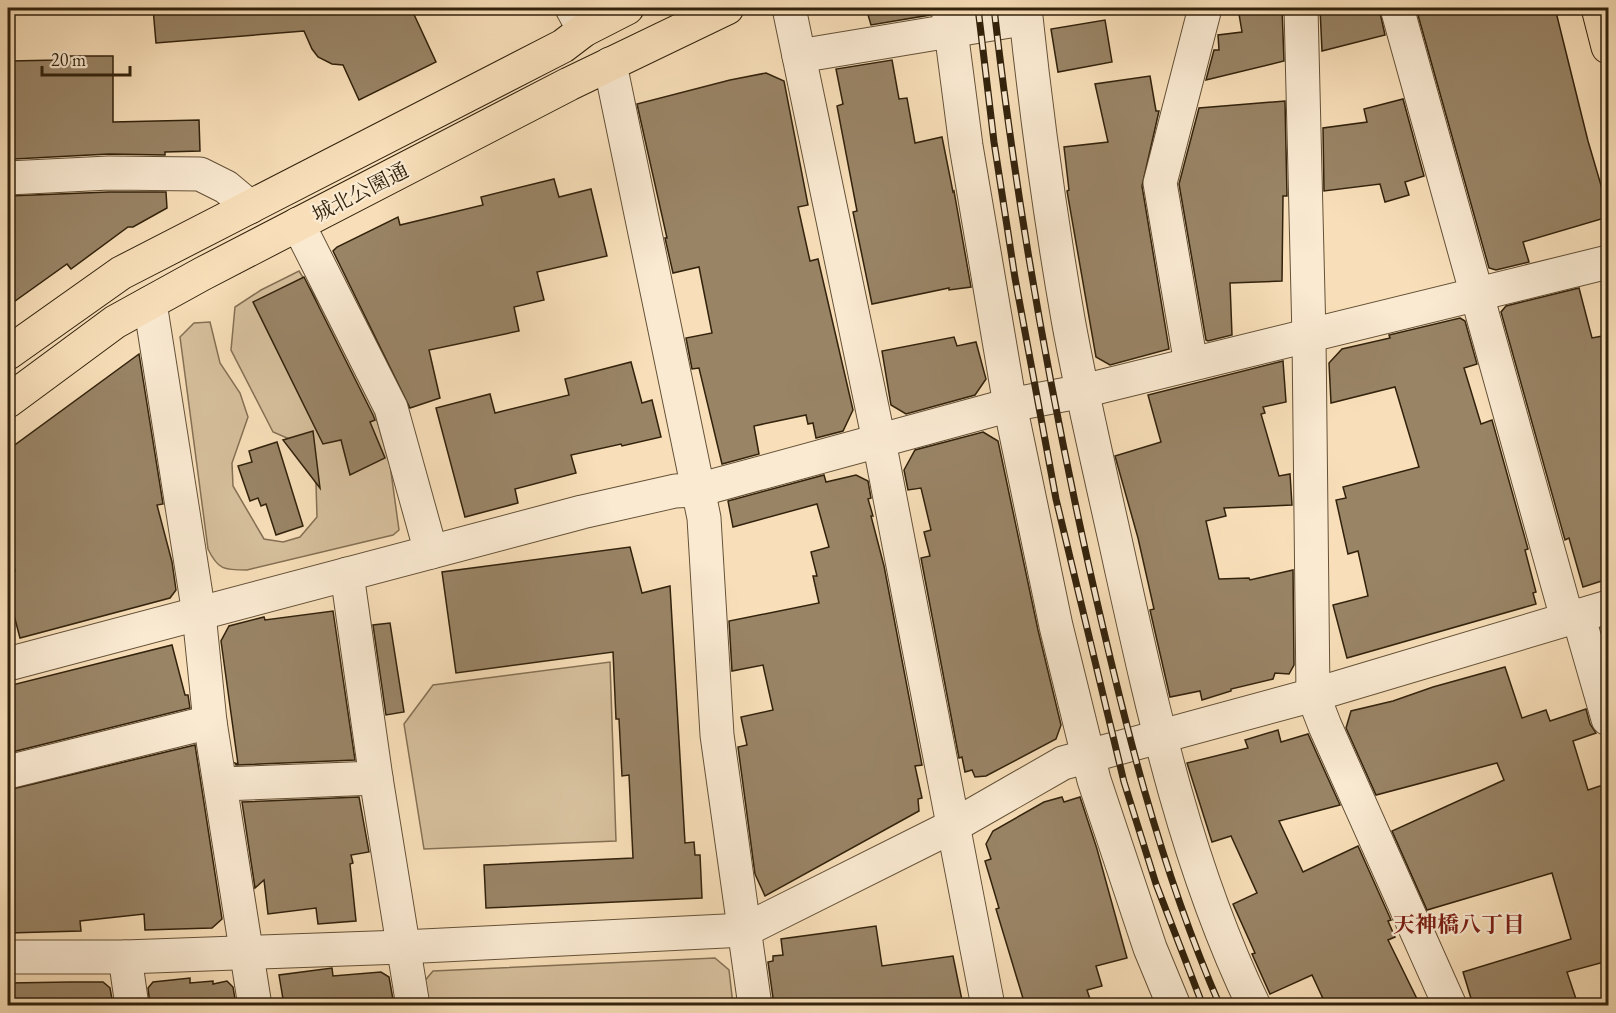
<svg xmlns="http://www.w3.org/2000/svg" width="1616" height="1013" font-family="'EB Garamond','Noto Serif JP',serif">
<rect width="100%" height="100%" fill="#f8dfb9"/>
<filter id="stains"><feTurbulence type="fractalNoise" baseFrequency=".00333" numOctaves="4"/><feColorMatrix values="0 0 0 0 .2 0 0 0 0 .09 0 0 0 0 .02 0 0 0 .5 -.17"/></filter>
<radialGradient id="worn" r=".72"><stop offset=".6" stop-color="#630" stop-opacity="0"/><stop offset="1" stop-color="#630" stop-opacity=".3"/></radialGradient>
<g fill="#d6bf9c" stroke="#847054" stroke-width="1.5">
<path d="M299 271 363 373 390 465 399 530 393 535 247 570C224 570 218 570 208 549L180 337 194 323 210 322 220 363 240 393 248 417 232 463 233 486 264 539 283 542 300 537 317 517 316 484 309 455 294 441 273 432 231 350 235 307 261 290Z"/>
<polygon points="610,662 616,841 424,849 404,724 433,685"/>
<polygon points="715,958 729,970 733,1005 426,1005 422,984 433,971"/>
</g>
<g fill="#998466" stroke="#32220c" stroke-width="1.5">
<polygon points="153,8 411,8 436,62 359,100 343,65 332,64 318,57 312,49 304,31 156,43"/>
<polygon points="866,8 930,8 930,15 871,25"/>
<polygon points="1238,8 1282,8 1284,61 1206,80 1214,50 1219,50 1218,35 1242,32"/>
<polygon points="1320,8 1379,8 1385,35 1322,51"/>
<polygon points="1416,8 1555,8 1588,141 1608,209 1608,217 1523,242 1529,262 1496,270 1489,268"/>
<polygon points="1105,20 1112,62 1058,72 1051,29"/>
<polygon points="58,56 113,56 113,122 199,120 200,151 165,152 165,155 109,154 14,159 11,61 58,60"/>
<polygon points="892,60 899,99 907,98 915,143 942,137 953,192 954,191 971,287 949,290 949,288 872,304 853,212 857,211 837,106 843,104 836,69"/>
<polygon points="766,73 784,81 808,205 798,207 810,261 818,259 853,410 843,431 816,438 813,423 808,424 806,415 754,426 759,454 722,464 699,368 692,369 686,338 712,333 699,267 673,273 665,238 667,238 637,104 730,80"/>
<polygon points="1150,76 1156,111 1159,111 1142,186 1169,349 1110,365 1096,357 1067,191 1069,190 1064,147 1108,142 1095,84"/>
<polygon points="1403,99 1424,176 1405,182 1409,195 1385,202 1380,184 1324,191 1323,128 1367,122 1364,109"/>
<polygon points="1285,101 1287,196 1283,196 1282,281 1230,283 1232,335 1208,341 1206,340 1179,184 1199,108"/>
<polygon points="554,179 559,197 591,189 607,256 537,272 544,300 514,307 519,331 429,350 440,398 410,408 333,251 337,247 398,217 400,225 483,205 481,197"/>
<polygon points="109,192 166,192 167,208 133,227 128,227 71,269 67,264 8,306 8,196"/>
<polygon points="304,277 373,415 375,420 370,422 385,458 350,475 341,440 323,444 253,302"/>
<polygon points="1579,288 1592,338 1608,335 1608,579 1583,587 1569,538 1565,540 1501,312 1506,306"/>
<polygon points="1460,318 1465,321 1477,364 1464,368 1481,424 1492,420 1528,549 1525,550 1536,592 1533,593 1536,604 1347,658 1333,605 1368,596 1358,551 1348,554 1336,500 1346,498 1343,487 1419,467 1395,387 1331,403 1329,363 1342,349 1390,338 1389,335"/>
<polygon points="954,337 957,346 976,342 986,379 975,395 906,414 891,405 882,351"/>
<polygon points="139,354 163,504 157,505 172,562 176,590 170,598 20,638 11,604 8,605 8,573 15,571 8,543 8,450"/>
<polygon points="1283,361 1286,402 1263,407 1265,413 1261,414 1279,476 1290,474 1292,505 1224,508 1226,516 1206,521 1219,579 1249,578 1250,580 1293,570 1294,665 1289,674 1275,673 1273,679 1231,689 1231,691 1202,700 1200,691 1170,697 1150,610 1154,609 1138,538 1115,456 1161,442 1148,395"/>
<polygon points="631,362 642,403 652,400 661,437 622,446 621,444 571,455 576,473 515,489 518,503 465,517 436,408 490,394 495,413 569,395 565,379"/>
<polygon points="313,431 320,488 283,440"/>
<polygon points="983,432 998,441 1038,630 1061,725 1056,739 986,776 975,777 972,770 965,772 962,757 959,758 921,558 930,556 924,532 931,530 921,488 908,490 904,470 915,450"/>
<polygon points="277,442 303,526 276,535 266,504 261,506 258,498 250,501 238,466 252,462 249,451"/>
<polygon points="824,475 826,482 856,475 868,481 871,498 868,499 873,516 871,516 884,566 922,765 915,766 922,798 918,799 919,811 765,896 755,874 738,747 747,745 741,717 773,710 763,665 732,671 729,621 819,603 813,576 817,576 811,552 829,547 817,504 733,527 728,501"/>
<polygon points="630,547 642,593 670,586 685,843 694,842 695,855 700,855 702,898 486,908 484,865 633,858 629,775 622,776 619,719 616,719 613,652 456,673 442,572"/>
<polygon points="333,611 355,760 236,765 235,763 238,764 221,641 229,626 264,617 265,620"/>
<polygon points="390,623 404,712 386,715 373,625"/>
<polygon points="172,645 185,695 188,695 190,708 8,753 8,686"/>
<polygon points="1505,667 1522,718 1546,710 1550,721 1586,709 1590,724 1596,733 1573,741 1588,790 1603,785 1608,802 1608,961 1567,972 1578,1005 1473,1005 1463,972 1571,939 1552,873 1427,910 1392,831 1504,780 1497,763 1376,795 1346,728 1351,711 1393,701 1433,687"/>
<polygon points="1278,730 1281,742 1308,734 1340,805 1279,821 1303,872 1358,846 1391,920 1388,921 1395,937 1388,940 1420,1005 1326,1005 1312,975 1270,994 1252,954 1255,953 1233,904 1257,893 1231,836 1212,842 1187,763 1248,748 1245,740"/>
<polygon points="195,745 222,919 212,928 145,930 144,914 80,921 81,931 8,933 8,790"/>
<polygon points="359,797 369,852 351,855 353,863 350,864 356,921 318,924 316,908 268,914 264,880 255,888 242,802"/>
<polygon points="1062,797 1064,802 1080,797 1097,849 1127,958 1096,966 1102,986 1087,990 1092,1005 1025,1005 996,909 999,908 985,861 991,859 986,844 993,831 1044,802"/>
<polygon points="876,926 882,966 953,956 963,1005 774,1005 768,962 773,961 773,956 783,955 781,939"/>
<polygon points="332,968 333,976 381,972 389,977 394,1005 284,1005 279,975"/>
<polygon points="190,978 190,983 213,981 213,984 227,981 233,987 236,1005 150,1005 148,988 153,982"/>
<polygon points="71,982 103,982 110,988 113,1005 8,1005 8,983"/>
</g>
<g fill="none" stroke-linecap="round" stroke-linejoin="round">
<defs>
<g id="minor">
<polyline points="572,8 584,30"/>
<polyline points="789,8 879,441 988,1006"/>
<polyline points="948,8 966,146 1010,405 1056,626 1094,780 1150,948 1174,1006"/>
<path d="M1025 8C1036 112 1050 216 1068 319 1083 402 1103 484 1121 567 1154 716 1187 867 1254 1006"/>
<polyline points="1397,8 1567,618"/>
<polyline points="799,56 1010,21 1024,8"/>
<polyline points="610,64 704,518 717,735 755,1006"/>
<polyline points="8,178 109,173 200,174 226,187 250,207"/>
<polyline points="298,224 391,408 431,552"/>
<polyline points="150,303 199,614 210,722 255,1006"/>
<polyline points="1191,364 1160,183 1205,8"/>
<polyline points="347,574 376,778 413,1006"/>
<polyline points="1578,615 1608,719"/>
<polyline points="8,664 582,512 675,491 698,490 1010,405 1083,391 1608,262"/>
<polyline points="8,772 210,722"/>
<polyline points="221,784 376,778"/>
<polyline points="8,957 125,957 402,947 745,930 953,826 1063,763 1313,695 1608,607"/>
<polyline points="125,957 132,1006"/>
</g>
<polyline id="tertiary" points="1301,8 1309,337 1313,695 1325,726 1450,1006"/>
<g id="primary">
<polyline points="1598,8 1608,47"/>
<polyline points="8,353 121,273 563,46 584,30 627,8"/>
<polyline points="8,401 115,322 202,274 569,84 727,8"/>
</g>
</defs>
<use href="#minor" stroke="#645137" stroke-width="35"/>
<use href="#tertiary" stroke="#645137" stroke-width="35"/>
<use href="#primary" stroke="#32220c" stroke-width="35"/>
<use href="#minor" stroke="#faead2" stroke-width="33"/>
<use href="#tertiary" stroke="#faead2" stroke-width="33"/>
<use href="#primary" stroke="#f8dfb9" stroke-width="33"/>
<defs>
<g id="rail">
<polyline points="978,8 994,142 1015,278 1056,499 1124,782 1156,884 1203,1006"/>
<path d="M994 8C1015 195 1048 382 1089 567 1123 717 1158 863 1220 1006"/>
</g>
</defs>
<use href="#rail" stroke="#32220c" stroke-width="7"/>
<use href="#rail" stroke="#faead2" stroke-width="4.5" stroke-dasharray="14" stroke-linecap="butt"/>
</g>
<g text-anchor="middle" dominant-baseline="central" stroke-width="4.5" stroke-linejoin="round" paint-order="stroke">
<g font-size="21" fill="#32220c" stroke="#faead2">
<text transform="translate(360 192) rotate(-27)">城北公園通</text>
</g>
<g font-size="22" font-weight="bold" fill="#7a1f14" stroke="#faead2">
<text x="1459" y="924">天神橋八丁目</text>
</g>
</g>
<rect width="1616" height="1013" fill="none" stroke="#f8dfb9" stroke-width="30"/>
<rect x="9" y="9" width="1598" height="995" fill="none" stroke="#32220c" stroke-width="3"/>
<rect x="15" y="15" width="1586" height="983" fill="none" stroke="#32220c" stroke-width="1.5"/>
<path d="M42 66v9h88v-9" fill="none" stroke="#32220c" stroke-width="3"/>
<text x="51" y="66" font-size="18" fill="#32220c" stroke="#faead2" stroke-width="4.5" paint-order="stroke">20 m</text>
<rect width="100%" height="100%" filter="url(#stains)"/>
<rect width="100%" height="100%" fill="url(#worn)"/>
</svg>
